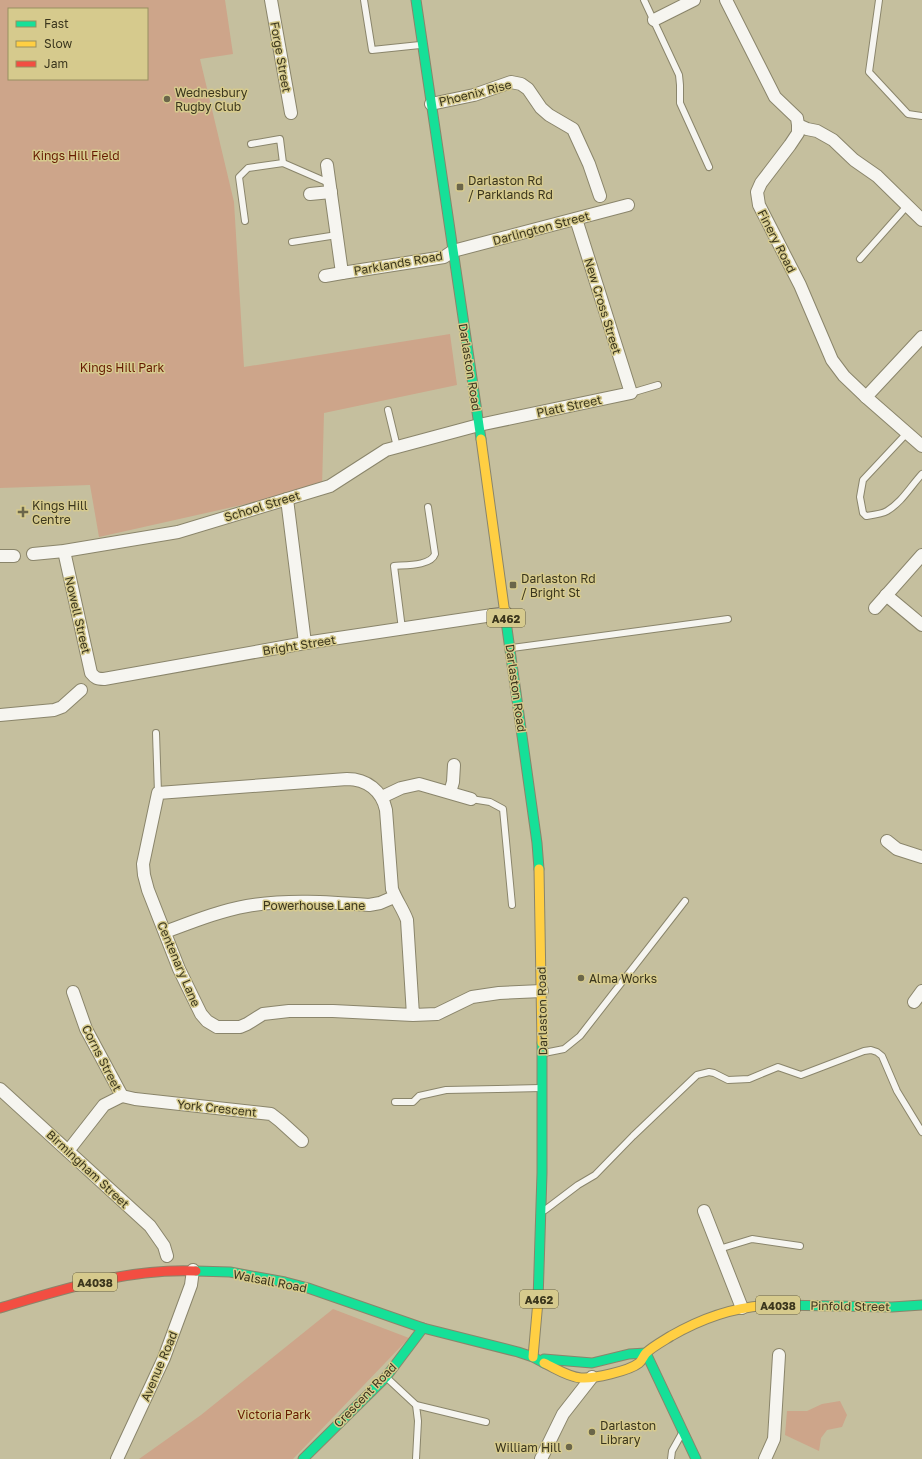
<svg xmlns="http://www.w3.org/2000/svg" width="922" height="1459" font-family="'Golos Text',sans-serif">
<rect width="100%" height="100%" fill="#c5bf9e"/>
<g fill="#cda58a" fill-rule="evenodd">
<path d="M0 0H225L233 54 200 59 234 202 244 367 450 334 457 385 324 413 322 487 99 537 90 485 0 488ZM9 9H147V79H9Z"/>
<polygon points="333,1309 409,1338 293,1459 139,1459 201,1415"/>
<polygon points="840,1401 847,1415 842,1427 827,1430 821,1438 819,1451 785,1435 787,1411 807,1411 822,1404"/>
</g>
<g fill="none" stroke-linecap="round" stroke-linejoin="round">
<defs>
<g id="lane">
<polyline points="364,0 372,50 420,45"/>
<polyline points="644,0 679,75 680,85 680,103 709,167"/>
<polyline points="879,0 869,72 908,114 922,116"/>
<polyline points="251,144 280,139 283,163"/>
<polyline points="245,221 239,177 248,168 283,163 329,183"/>
<polyline points="292,242 337,235"/>
<polyline points="860,259 907,206"/>
<polyline points="631,393 658,385"/>
<polyline points="388,410 397,447"/>
<path d="M907 433 863 480 860 497 863 513 866 516C873 515 882 514 887 511 902 502 910 487 922 474"/>
<path d="M402 629 394 566C405 565 431 566 435 554L428 507"/>
<polyline points="512,648 728,619"/>
<polyline points="156,733 158,793"/>
<polyline points="471,799 490,802 503,809 512,905"/>
<polyline points="544,1053 564,1049 580,1036 685,901"/>
<polyline points="395,1102 413,1102 419,1096 446,1090 541,1088"/>
<polyline points="545,1210 578,1185 595,1175 633,1136 697,1075 709,1072 714,1073 728,1080 749,1079 778,1067 801,1075 864,1051 871,1050 877,1052 882,1056 897,1091 922,1132"/>
<polyline points="719,1249 752,1239 800,1246"/>
<polyline points="387,1378 416,1405 486,1422"/>
<polyline points="416,1459 418,1421 416,1405"/>
<polyline points="671,1459 672,1451 681,1435"/>
</g>
<g id="street">
<polyline points="271,0 291,113"/>
<polyline points="726,0 775,97 797,118 798,125 798,133 790,145 761,183 757,192 759,205 800,285 832,360 844,376 866,397 922,446"/>
<polyline points="654,20 694,0"/>
<polyline points="431,104 474,95 511,82 521,84 528,89 541,108 549,115 573,129 589,164 600,196"/>
<polyline points="798,125 807,129 817,131 833,140 854,160 877,176 922,220"/>
<polyline points="327,165 342,273 444,257 453,251 628,205"/>
<polyline points="310,194 331,192"/>
<polyline points="325,276 342,273"/>
<polyline points="866,397 922,337"/>
<polyline points="287,499 305,643"/>
<path d="M64 551 91 673C95 678 97 679 104 679L305 643 506 613"/>
<polyline points="33,554 64,551 178,532 330,486 386,450 479,425 631,393 576,219"/>
<polyline points="0,556 14,556"/>
<polyline points="886,595 922,625"/>
<polyline points="875,608 922,555"/>
<polyline points="0,715 54,710 62,707 81,690"/>
<polyline points="450,792 453,782 454,765"/>
<polyline points="382,797 401,788 419,784 471,799"/>
<polyline points="887,841 897,849 922,857"/>
<path d="M165 932C192 922 219 911 247 906 286 899 329 902 369 905L380 903 394 897"/>
<polyline points="914,1002 922,991"/>
<path d="M413 1015 407 920C403 909 396 900 392 889L386 810C382 791 367 779 347 779L158 793 143 864 144 875 148 890 179 969 201 1014 207 1021 217 1027H240L247 1024 263 1014 289 1011H333L413 1015 437 1014 472 997 499 993 542 991"/>
<polyline points="0,1089 150,1226 164,1246 167,1256"/>
<polyline points="122,1096 135,1099 271,1114 280,1121 302,1141"/>
<polyline points="68,1151 104,1105 122,1096 86,1029 73,992"/>
<polyline points="704,1211 742,1308"/>
<polyline points="117,1459 164,1358 191,1285 193,1270"/>
<polyline points="541,1459 563,1414 592,1377"/>
<polyline points="765,1459 774,1439 779,1355"/>
</g>
<g id="fast">
<polyline points="416,0 481,439"/>
<polyline points="505,614 537,843 539,869"/>
<polyline points="196,1271 230,1272 285,1282 308,1288 423,1328 518,1352 533,1357 544,1363"/>
<polyline points="538,1301 542,1173 542,1043"/>
<polyline points="777,1305 892,1307 922,1305"/>
<polyline points="646,1353 696,1459"/>
<polyline points="544,1359 592,1363 629,1354 646,1353"/>
<polyline points="303,1459 386,1377 423,1328"/>
</g>
<g id="slow">
<polyline points="481,439 505,614"/>
<polyline points="539,869 542,1043"/>
<polyline points="533,1357 538,1301"/>
<path d="M544 1363C555 1368 568 1377 581 1378 593 1379 629 1371 639 1363 642 1361 643 1356 646 1353 652 1347 663 1341 671 1336 704 1317 739 1305 777 1305"/>
</g>
<path id="jam" d="M0 1308C64 1289 128 1268 196 1271"/>
</defs>
<use href="#lane" stroke="#8a856b" stroke-width="8"/>
<use href="#street" stroke="#8a856b" stroke-width="14"/>
<use href="#fast" stroke="#8a856b" stroke-width="11"/>
<use href="#slow" stroke="#8a856b" stroke-width="11"/>
<use href="#jam" stroke="#8a856b" stroke-width="11"/>
<use href="#lane" stroke="#f6f5f0" stroke-width="6"/>
<use href="#street" stroke="#f6f5f0" stroke-width="12"/>
<use href="#fast" stroke="#16e098" stroke-width="9"/>
<use href="#slow" stroke="#ffcf43" stroke-width="9"/>
<use href="#jam" stroke="#f24e42" stroke-width="9"/>
</g>
<g fill="#6b664a" stroke="#d6ca8d" stroke-width="1.5">
<circle cx="167" cy="99" r="4"/>
<rect x="456" y="183" width="8" height="8" rx="2"/>
<path d="M21 506h4v4h4v4h-4v4h-4v-4h-4v-4h4z"/>
<rect x="509" y="581" width="8" height="8" rx="2"/>
<circle cx="581" cy="978" r="4"/>
<circle cx="592" cy="1432" r="4"/>
<circle cx="569" cy="1447" r="4"/>
</g>
<g text-anchor="middle" dominant-baseline="central" stroke-width="3" stroke-linejoin="round" paint-order="stroke">
<g fill="#d6ca8d" stroke="#6a623f" stroke-width="1">
<rect x="487" y="609" width="38" height="18" rx="3"/>
<rect x="73" y="1273" width="44" height="18" rx="3"/>
<rect x="520" y="1290" width="38" height="18" rx="3"/>
<rect x="756" y="1296" width="44" height="18" rx="3"/>
</g>
<g font-size="11" font-weight="bold" fill="#3b361d">
<text x="506" y="618">A462</text>
<text x="95" y="1282">A4038</text>
<text x="539" y="1299">A462</text>
<text x="778" y="1305">A4038</text>
</g>
<g font-size="12" fill="#3b361d" stroke="#d6ca8d">
<text transform="translate(281 57) rotate(80)">Forge Street</text>
<text transform="translate(475 93) rotate(-14)">Phoenix Rise</text>
<text transform="translate(541 228) rotate(-15)">Darlington Street</text>
<text transform="translate(777 241) rotate(63)">Finery Road</text>
<text transform="translate(398 263) rotate(-10)">Parklands Road</text>
<text transform="translate(603 306) rotate(73)">New Cross Street</text>
<text transform="translate(470 367) rotate(81)">Darlaston Road</text>
<text transform="translate(569 406) rotate(-12)">Platt Street</text>
<text transform="translate(262 506) rotate(-17)">School Street</text>
<text transform="translate(78 615) rotate(77)">Nowell Street</text>
<text transform="translate(299 645) rotate(-9)">Bright Street</text>
<text transform="translate(516 688) rotate(82)">Darlaston Road</text>
<text x="314" y="905">Powerhouse Lane</text>
<text transform="translate(179 964) rotate(67)">Centenary Lane</text>
<text transform="translate(542 1011) rotate(-91)">Darlaston Road</text>
<text transform="translate(102 1058) rotate(63)">Corns Street</text>
<text transform="translate(217 1108) rotate(6)">York Crescent</text>
<text transform="translate(88 1169) rotate(43)">Birmingham Street</text>
<text transform="translate(270 1281) rotate(11)">Walsall Road</text>
<text transform="translate(850 1306) rotate(1)">Pinfold Street</text>
<text transform="translate(159 1366) rotate(-67)">Avenue Road</text>
<text transform="translate(365 1395) rotate(-46)">Crescent Road</text>
</g>
<g font-size="12" fill="#3b361d" stroke="#d6ca8d" text-anchor="start">
<text x="175" y="92">Wednesbury<tspan x="175" dy="14">Rugby Club</tspan></text>
<text x="468" y="180">Darlaston Rd<tspan x="468" dy="14">/ Parklands Rd</tspan></text>
<text x="32" y="505">Kings Hill<tspan x="32" dy="14">Centre</tspan></text>
<text x="521" y="578">Darlaston Rd<tspan x="521" dy="14">/ Bright St</tspan></text>
<text x="589" y="978">Alma Works</text>
<text x="600" y="1425">Darlaston<tspan x="600" dy="14">Library</tspan></text>
<text x="561" y="1447" text-anchor="end">William Hill</text>
</g>
<g font-size="12" fill="#661a00" stroke="#d6ca8d">
<text x="76" y="155">Kings Hill Field</text>
<text x="122" y="367">Kings Hill Park</text>
<text x="274" y="1414">Victoria Park</text>
</g>
</g>
<rect x="8" y="8" width="140" height="72" fill="#d6ca8d" stroke="#988f60"/>
<rect x="16" y="21" width="20" height="6" fill="#16e098" stroke="#988f60"/>
<text x="44" y="28" font-size="12" fill="#3b361d">Fast</text>
<rect x="16" y="41" width="20" height="6" fill="#ffcf43" stroke="#988f60"/>
<text x="44" y="48" font-size="12" fill="#3b361d">Slow</text>
<rect x="16" y="61" width="20" height="6" fill="#f24e42" stroke="#988f60"/>
<text x="44" y="68" font-size="12" fill="#3b361d">Jam</text>
</svg>
